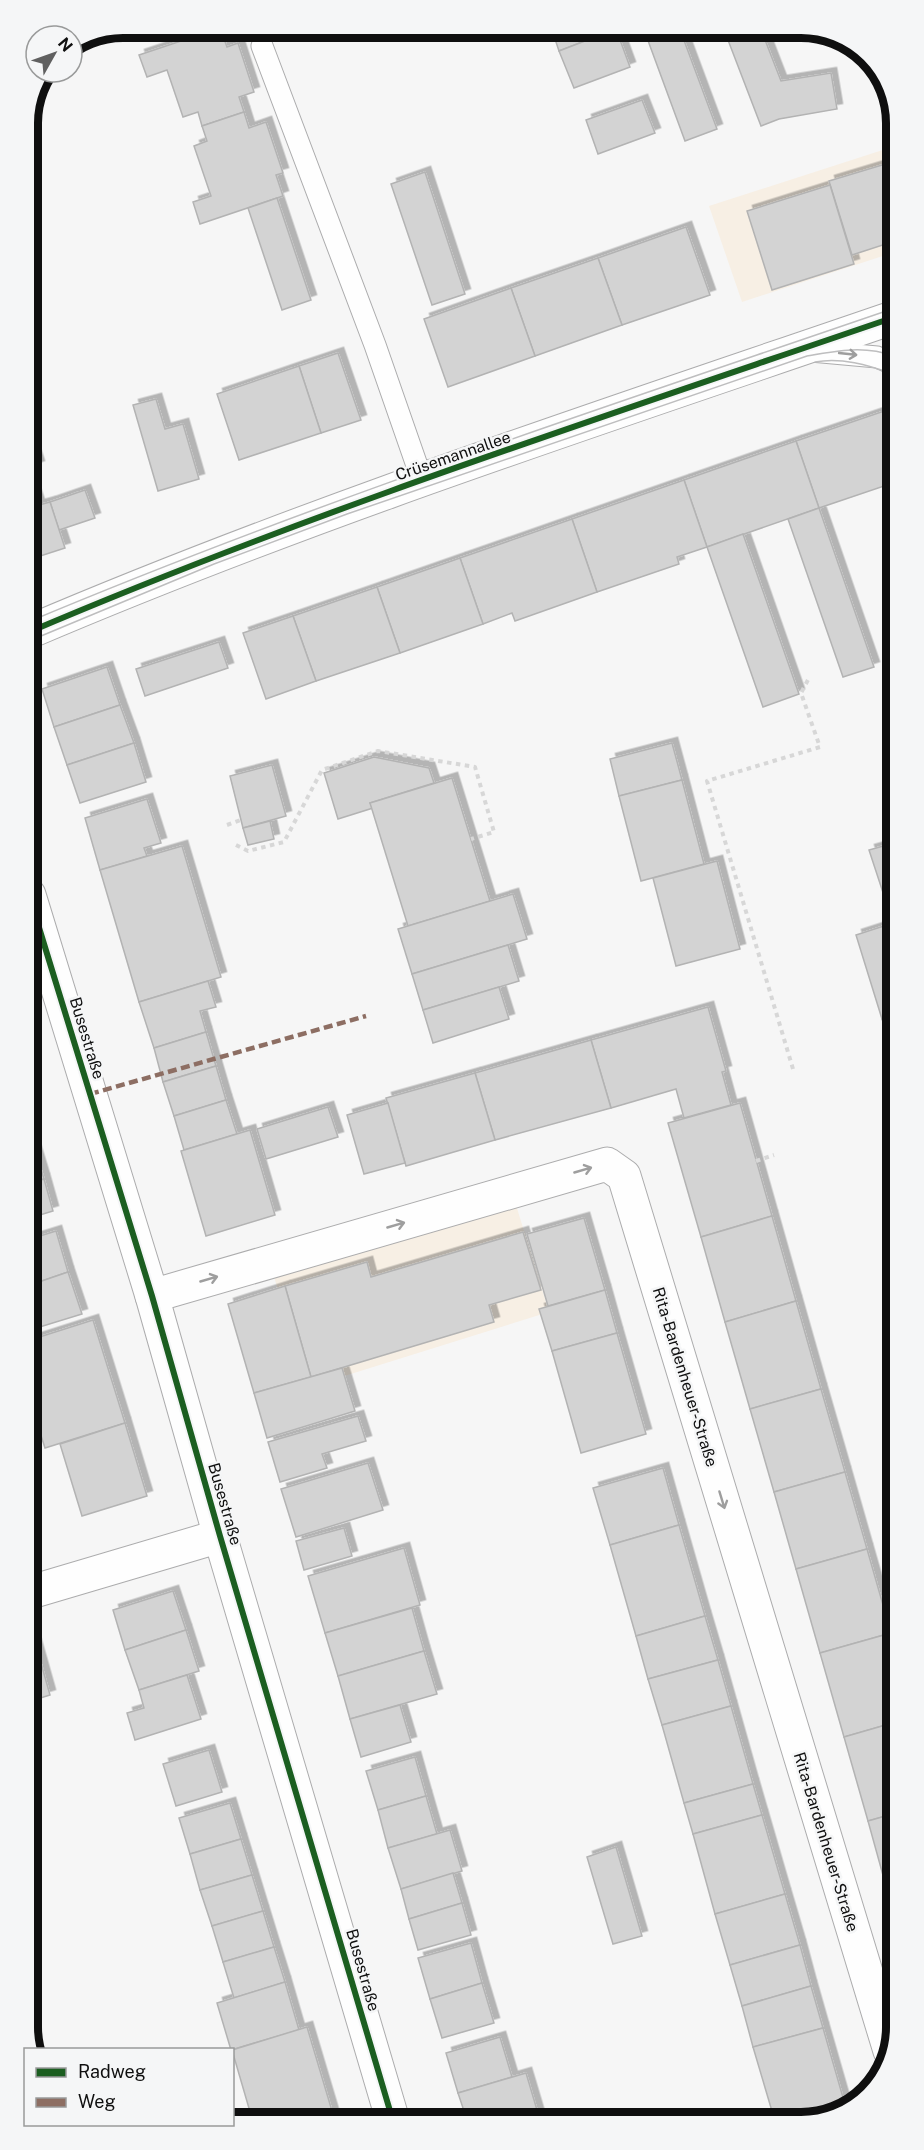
<svg xmlns="http://www.w3.org/2000/svg" width="924" height="2150" font-family="'Public Sans',sans-serif">
<defs>
<filter id="shadow"><feDropShadow dx="5.5" dy="-5.5" stdDeviation="0" flood-color="#0004"/></filter>
</defs>
<rect width="100%" height="100%" fill="#f6f6f6"/>
<g fill="#f7efe4">
<polygon points="892,147 892,253 742,302 709,206"/>
<polygon points="512,1192 549,1312 306,1388 271,1266"/>
</g>
<g fill="#d3d3d3" stroke="#b3b3b3" stroke-width="1.5" filter="url(#shadow)">
<polygon points="551,27 615,27 616,29 559,51"/>
<polygon points="643,27 679,27 717,129 685,141"/>
<polygon points="723,27 760,27 781,81 831,73 837,109 779,119 761,126"/>
<polygon points="220,28 227,47 238,43 254,92 239,97 244,112 202,126 198,112 183,117 167,70 147,77 139,55"/>
<polygon points="616,29 630,67 574,88 559,51"/>
<polygon points="642,100 655,133 598,154 586,120"/>
<polygon points="244,112 249,128 266,122 283,173 276,175 283,196 200,224 193,202 211,196 194,146 207,141 202,126"/>
<polygon points="892,162 892,242 852,255 829,181"/>
<polygon points="425,172 465,294 432,305 391,184"/>
<polygon points="830,185 854,264 772,290 747,211"/>
<polygon points="277,198 311,300 282,310 248,208"/>
<polygon points="686,227 710,295 622,325 598,258"/>
<polygon points="598,258 622,325 535,356 511,288"/>
<polygon points="511,288 535,356 448,387 424,319"/>
<polygon points="338,353 361,420 321,433 299,366"/>
<polygon points="299,366 321,433 239,460 217,394"/>
<polygon points="156,399 165,429 183,424 199,479 158,491 133,405"/>
<polygon points="893,408 893,483 819,508 796,441"/>
<polygon points="28,433 39,466 28,470"/>
<polygon points="796,441 819,508 707,547 684,480"/>
<polygon points="28,473 39,505 28,508"/>
<polygon points="684,480 707,547 677,557 679,564 597,592 572,519"/>
<polygon points="85,490 95,518 59,530 50,502"/>
<polygon points="50,502 65,548 28,560 28,508"/>
<polygon points="819,508 874,667 843,677 788,519"/>
<polygon points="572,519 597,592 515,621 512,613 483,624 460,558"/>
<polygon points="743,534 799,694 763,707 707,547"/>
<polygon points="460,558 483,624 400,653 377,587"/>
<polygon points="377,587 400,653 316,681 293,616"/>
<polygon points="293,616 316,681 266,699 243,633"/>
<polygon points="219,642 228,668 145,696 136,669"/>
<polygon points="107,667 120,705 54,727 42,689"/>
<polygon points="120,705 134,743 67,765 54,727"/>
<polygon points="134,743 146,782 80,803 67,765"/>
<polygon points="672,743 682,780 619,796 610,759"/>
<polygon points="374,757 429,768 434,783 370,803 373,808 338,819 324,773"/>
<polygon points="272,765 286,816 243,828 230,776"/>
<polygon points="452,778 490,901 408,926 370,803"/>
<polygon points="682,780 704,864 641,881 619,796"/>
<polygon points="147,799 161,843 144,848 147,856 100,870 85,818"/>
<polygon points="270,821 274,839 248,845 243,828"/>
<polygon points="894,843 894,923 893,923 869,850"/>
<polygon points="182,846 221,977 139,1002 100,870"/>
<polygon points="717,861 740,949 676,966 653,878"/>
<polygon points="513,894 527,939 412,974 398,929"/>
<polygon points="893,923 894,1015 882,1019 856,935"/>
<polygon points="508,945 519,981 423,1010 412,974"/>
<polygon points="208,981 216,1007 200,1011 206,1032 154,1048 139,1002"/>
<polygon points="499,987 509,1019 433,1043 423,1010"/>
<polygon points="708,1007 726,1071 722,1072 731,1105 684,1118 676,1089 611,1108 591,1040"/>
<polygon points="894,1015 894,1057 882,1019"/>
<polygon points="206,1032 216,1066 163,1082 154,1048"/>
<polygon points="591,1040 611,1108 495,1140 475,1073"/>
<polygon points="216,1066 226,1100 174,1116 163,1082"/>
<polygon points="475,1073 495,1140 406,1166 386,1098"/>
<polygon points="226,1100 237,1134 184,1150 174,1116"/>
<polygon points="388,1103 405,1163 364,1174 347,1115"/>
<polygon points="740,1103 772,1216 701,1237 668,1123"/>
<polygon points="328,1107 338,1137 266,1159 257,1129"/>
<polygon points="250,1130 275,1215 206,1236 181,1151"/>
<polygon points="34,1146 44,1179 30,1183 30,1148"/>
<polygon points="44,1179 53,1211 30,1218 30,1183"/>
<polygon points="772,1216 796,1301 725,1322 701,1237"/>
<polygon points="584,1218 605,1290 548,1306 527,1234"/>
<polygon points="56,1231 68,1272 30,1285 30,1239"/>
<polygon points="523,1232 541,1290 489,1305 494,1322 311,1377 285,1286 367,1262 371,1277"/>
<polygon points="68,1272 82,1314 30,1330 30,1285"/>
<polygon points="285,1286 311,1377 254,1393 228,1304"/>
<polygon points="605,1290 617,1333 552,1351 539,1309"/>
<polygon points="796,1301 821,1389 750,1409 725,1322"/>
<polygon points="93,1320 125,1423 45,1448 30,1401 30,1340"/>
<polygon points="617,1333 646,1434 581,1453 552,1351"/>
<polygon points="342,1368 355,1411 267,1438 254,1393"/>
<polygon points="821,1389 845,1472 774,1492 750,1409"/>
<polygon points="358,1416 366,1441 322,1454 327,1468 280,1482 268,1442"/>
<polygon points="125,1423 147,1496 82,1516 60,1444"/>
<polygon points="368,1463 383,1510 296,1537 281,1489"/>
<polygon points="663,1468 679,1525 610,1545 593,1488"/>
<polygon points="845,1472 867,1549 796,1569 774,1492"/>
<polygon points="679,1525 705,1616 636,1636 610,1545"/>
<polygon points="344,1528 352,1556 304,1570 296,1541"/>
<polygon points="404,1548 420,1605 325,1633 308,1576"/>
<polygon points="867,1549 891,1633 820,1653 796,1569"/>
<polygon points="173,1591 186,1630 125,1650 113,1610"/>
<polygon points="412,1608 424,1651 338,1676 325,1633"/>
<polygon points="705,1616 718,1660 648,1679 636,1636"/>
<polygon points="186,1630 199,1671 139,1690 125,1650"/>
<polygon points="891,1633 896,1650 896,1722 844,1737 820,1653"/>
<polygon points="35,1642 50,1695 31,1701 31,1643"/>
<polygon points="424,1651 437,1694 350,1719 338,1676"/>
<polygon points="718,1660 731,1706 662,1725 648,1679"/>
<polygon points="187,1675 201,1719 135,1740 127,1713 144,1708 139,1690"/>
<polygon points="400,1705 411,1742 361,1757 350,1719"/>
<polygon points="731,1706 753,1784 684,1803 662,1725"/>
<polygon points="896,1722 896,1813 868,1821 844,1737"/>
<polygon points="209,1750 222,1792 176,1806 163,1764"/>
<polygon points="415,1757 426,1796 378,1810 366,1771"/>
<polygon points="753,1784 762,1815 693,1834 684,1803"/>
<polygon points="426,1796 437,1834 388,1848 378,1810"/>
<polygon points="230,1803 241,1839 190,1854 179,1818"/>
<polygon points="896,1813 897,1907 892,1908 868,1821"/>
<polygon points="762,1815 785,1894 715,1914 693,1834"/>
<polygon points="450,1830 462,1871 401,1889 388,1848"/>
<polygon points="241,1839 252,1875 200,1890 190,1854"/>
<polygon points="616,1847 642,1936 613,1944 587,1857"/>
<polygon points="453,1873 462,1903 409,1919 401,1889"/>
<polygon points="252,1875 263,1911 212,1926 200,1890"/>
<polygon points="785,1894 800,1945 730,1965 715,1914"/>
<polygon points="462,1903 471,1935 418,1950 409,1919"/>
<polygon points="263,1911 274,1947 223,1962 212,1926"/>
<polygon points="471,1943 482,1983 430,1999 418,1958"/>
<polygon points="800,1945 811,1986 742,2006 730,1965"/>
<polygon points="274,1947 285,1982 234,1998 223,1962"/>
<polygon points="285,1982 299,2030 231,2050 217,2003"/>
<polygon points="482,1983 494,2023 442,2038 430,1999"/>
<polygon points="811,1986 823,2028 753,2047 742,2006"/>
<polygon points="307,2027 335,2121 253,2122 232,2050"/>
<polygon points="823,2028 846,2108 811,2118 774,2118 753,2047"/>
<polygon points="500,2037 512,2077 458,2093 446,2053"/>
<polygon points="526,2073 540,2120 467,2120 458,2093"/>
<polygon points="845,2108 833,2118 811,2118"/>
</g>
<g fill="none" stroke-linecap="round" stroke-linejoin="round">
<defs>
<g id="lane">
<polyline points="262,46 375,345 422,480"/>
<polyline points="811,351 877,357 893,364"/>
</g>
<g id="street">
<path d="M29 632C310 512 603 417 892 318"/>
<polyline points="29,895 152,1296 220,1536 393,2121"/>
<polyline points="152,1296 607,1164 624,1176 890,2051"/>
<polyline points="31,1592 220,1536"/>
</g>
</defs>
<use href="#lane" stroke="#acacad" stroke-width="23"/>
<use href="#street" stroke="#acacad" stroke-width="35"/>
<g stroke="#d7d7d7" stroke-width="4" stroke-dasharray="4.5 4.5" stroke-linecap="butt">
<polyline points="227,825 241,820"/>
<polyline points="236,845 248,851 284,842 322,770 378,751 475,767 494,832 471,839"/>
<polyline points="793,1069 707,781 820,747 801,693 809,678"/>
<polyline points="756,1161 774,1155"/>
</g>
<use href="#lane" stroke="#fefefe" stroke-width="21"/>
<use href="#street" stroke="#fefefe" stroke-width="33"/>
<g stroke="#bebebf" stroke-width="1.5">
<path d="M815 362C841 357 868 365 893 374"/>
<path d="M28 622C311 503 603 408 892 309"/>
<path d="M29 641 214 564 347 514 807 356C835 351 865 345 893 356"/>
</g>
<polyline stroke="#8d6e63" stroke-width="4.5" stroke-dasharray="9 4.5" stroke-linecap="butt" points="90,1094 366,1016"/>
<defs>
<g id="cycleway">
<path d="M29 632C310 512 603 417 892 318"/>
<polyline points="29,895 152,1296 220,1536 393,2121"/>
</g>
</defs>
<use href="#cycleway" stroke="#f5f6f7" stroke-width="10"/>
<use href="#cycleway" stroke="#1b5e20" stroke-width="6"/>
</g>
<defs><path id="oneway-shaft" d="M-6 0H5M1.5-3L5.5 0L1.5 3" fill="none" stroke-width="1.6" stroke-linecap="round" stroke-linejoin="round" transform="scale(1.5)"/></defs>
<g stroke="#9e9e9e">
<use href="#oneway-shaft" transform="translate(848 354) rotate(6)"/>
<use href="#oneway-shaft" transform="translate(583 1170) rotate(-16)"/>
<use href="#oneway-shaft" transform="translate(396 1225) rotate(-16)"/>
<use href="#oneway-shaft" transform="translate(209 1279) rotate(-16)"/>
<use href="#oneway-shaft" transform="translate(722 1500) rotate(73)"/>
</g>
<g text-anchor="middle" dominant-baseline="central" stroke-width="5" stroke-linejoin="round" paint-order="stroke">
<g font-size="16" fill="#0f0f0f" stroke="#f5f6f7">
<text transform="translate(453 456) rotate(-19)">Crüsemannallee</text>
<text transform="translate(87 1038) rotate(73)">Busestraße</text>
<text transform="translate(685 1377) rotate(73)">Rita-Bardenheuer-Straße</text>
<text transform="translate(225 1504) rotate(74)">Busestraße</text>
<text transform="translate(826 1842) rotate(73)">Rita-Bardenheuer-Straße</text>
<text transform="translate(363 1970) rotate(74)">Busestraße</text>
</g>
</g>
<path d="M0 0H924V2150H0ZM123 38H801A85 85 0 0 1 886 123V2027A85 85 0 0 1 801 2112H123A85 85 0 0 1 38 2027V123A85 85 0 0 1 123 38Z" fill="#f5f6f7" fill-rule="evenodd"/>
<path fill="none" stroke="#0f0f0f" stroke-width="8" d="M123 38H801A85 85 0 0 1 886 123V2027A85 85 0 0 1 801 2112H123A85 85 0 0 1 38 2027V123A85 85 0 0 1 123 38Z"/>
<rect x="24" y="2048" width="210" height="78" fill="#f5f6f7" stroke="#999a9a" stroke-width="1.5"/>
<rect x="36" y="2068" width="30" height="9" fill="#1b5e20" stroke="#999a9a" stroke-width="1.5"/>
<text x="78" y="2078" font-size="18" fill="#0f0f0f">Radweg</text>
<rect x="36" y="2098" width="30" height="9" fill="#8d6e63" stroke="#999a9a" stroke-width="1.5"/>
<text x="78" y="2108" font-size="18" fill="#0f0f0f">Weg</text>
<g transform="translate(54 54) rotate(50)"><circle r="28" fill="#f5f6f7" stroke="#999a9a" stroke-width="1.5"/>
<path d="M0-4.5L10 22L0 15L-10 22Z" fill="#606060"/>
<text y="-9" font-size="16" font-weight="bold" text-anchor="middle" fill="#0f0f0f">N</text>
</g>
</svg>
